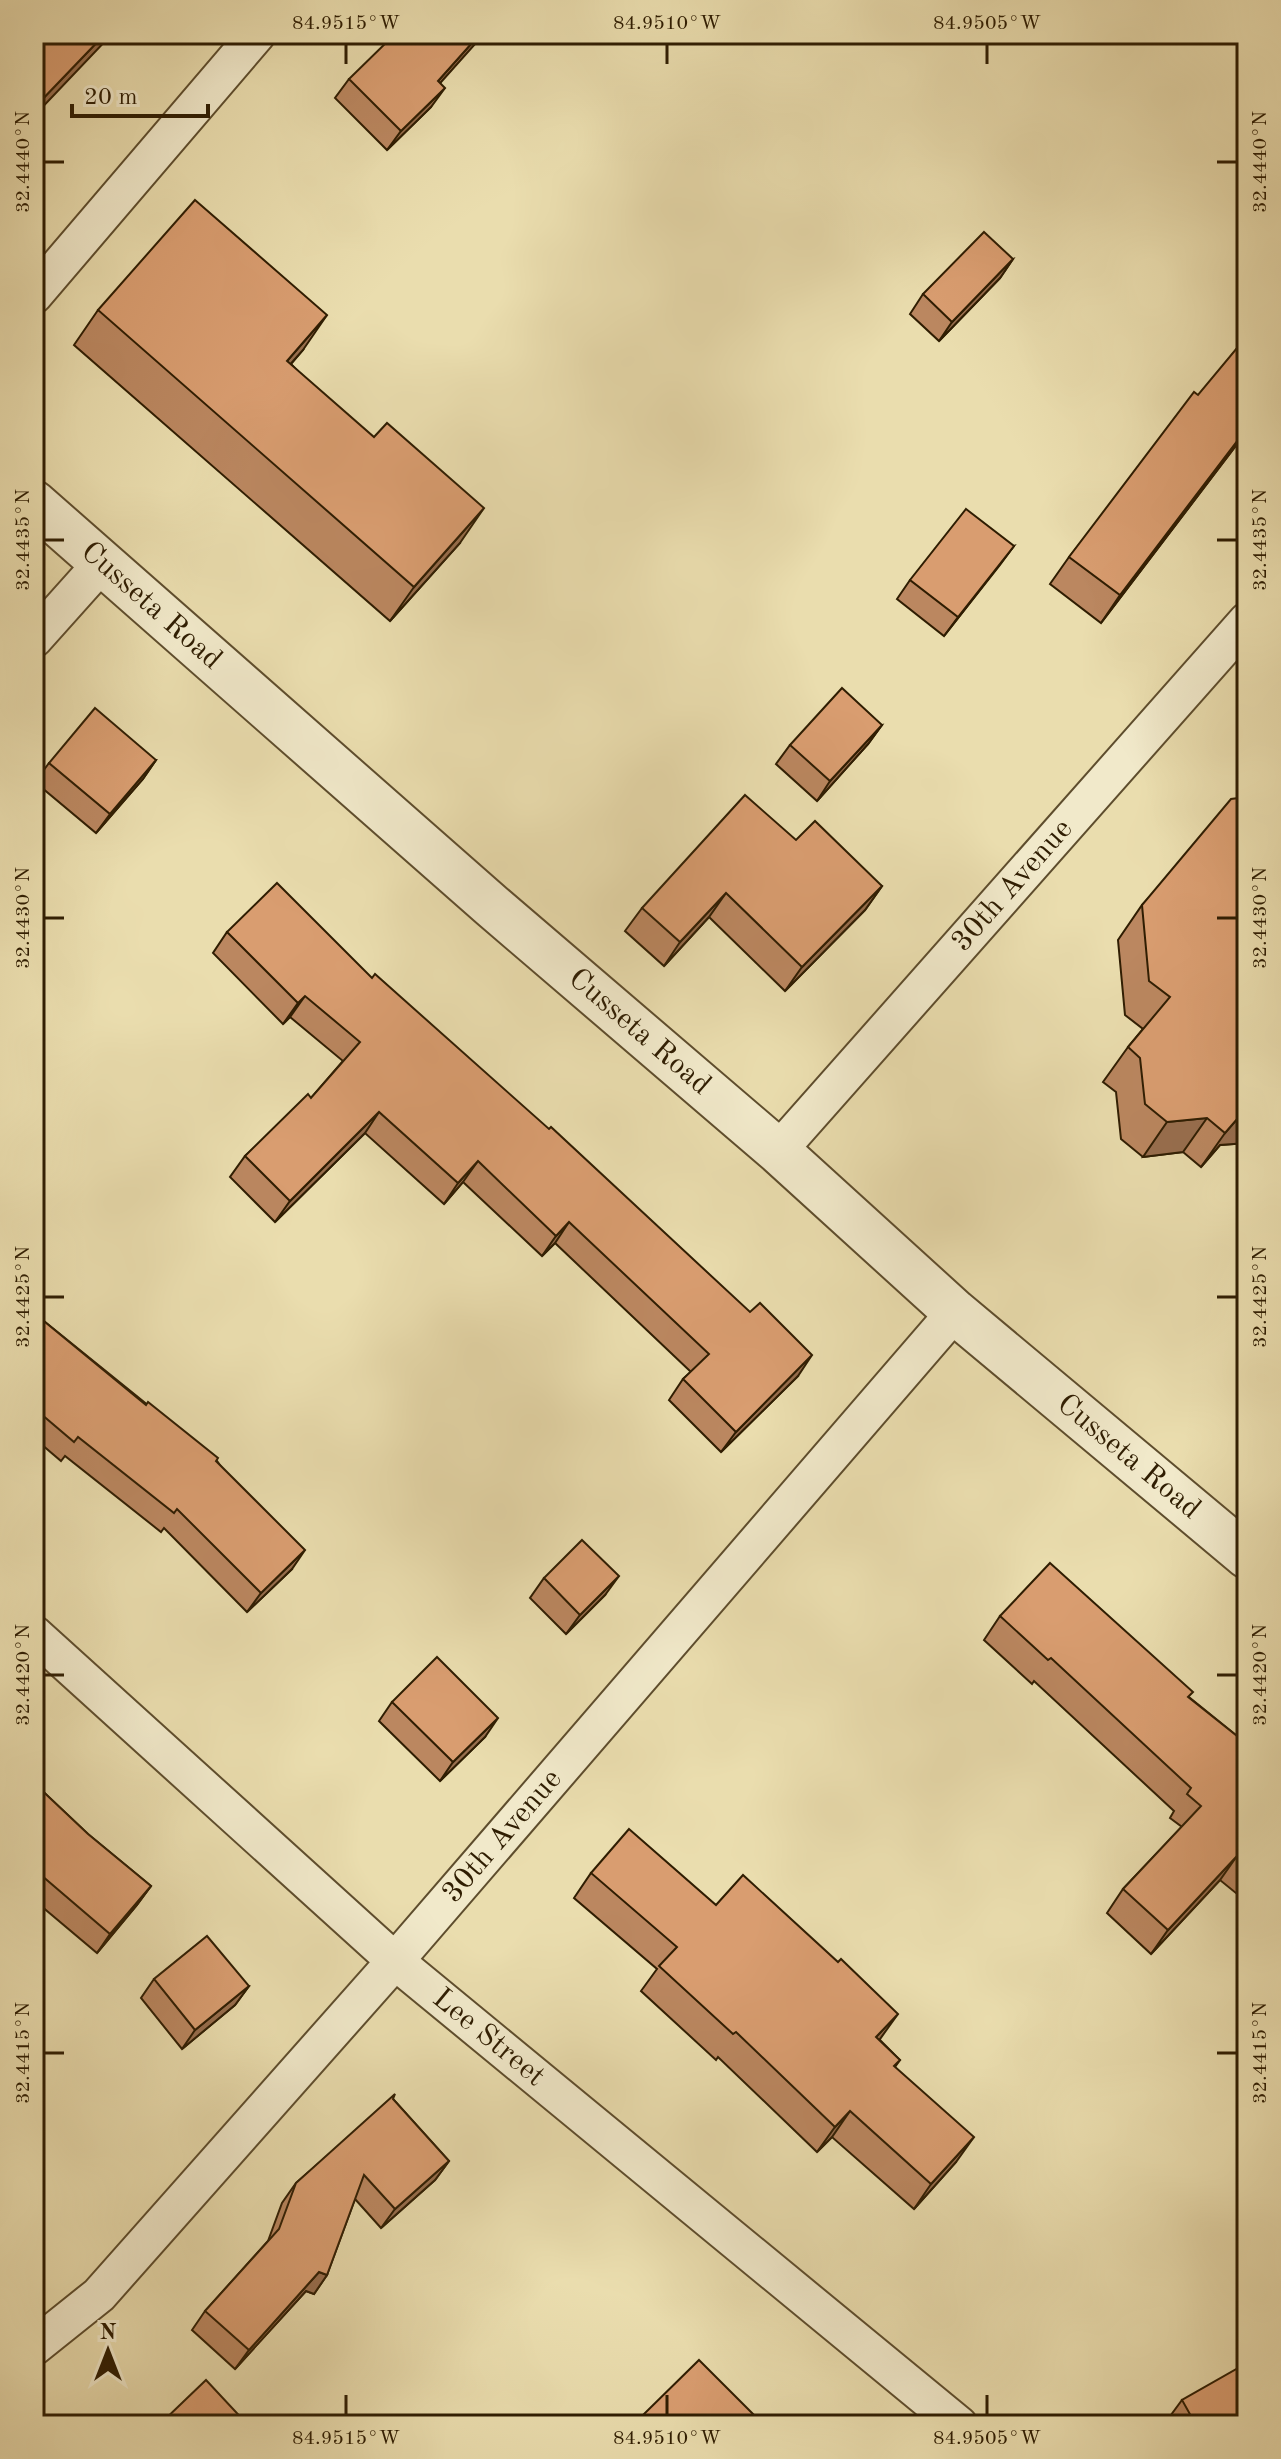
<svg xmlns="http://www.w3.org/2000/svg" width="1281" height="2459" font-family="'Old Standard TT',serif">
<rect width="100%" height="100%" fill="#eaddae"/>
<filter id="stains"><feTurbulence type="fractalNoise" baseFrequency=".0025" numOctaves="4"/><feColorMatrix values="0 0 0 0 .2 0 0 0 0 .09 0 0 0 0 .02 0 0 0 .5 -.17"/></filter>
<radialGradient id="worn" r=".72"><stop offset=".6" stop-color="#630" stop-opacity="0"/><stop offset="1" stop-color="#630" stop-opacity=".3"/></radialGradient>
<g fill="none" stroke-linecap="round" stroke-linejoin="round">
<defs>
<g id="minor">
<polyline points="34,295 257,34"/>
<polyline points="34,639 102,563"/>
<path id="s1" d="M778 1151 1247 621"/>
<path id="s2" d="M34 1634 395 1961 959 2425"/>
<path id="s3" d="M34 2347 99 2295 395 1961 955 1312"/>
</g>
<g id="tertiary">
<path id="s4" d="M34 503 492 906 778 1151 955 1312 1247 1556"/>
</g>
</defs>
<use href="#minor" stroke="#5e4d2d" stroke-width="40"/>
<use href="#tertiary" stroke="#5e4d2d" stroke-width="48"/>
<use href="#minor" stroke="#f1e9ca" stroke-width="36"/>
<use href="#tertiary" stroke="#f1e9ca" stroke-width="44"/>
</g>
<g fill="#bb8760" stroke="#2f1d02" stroke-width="2">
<polygon points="349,79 440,83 431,107 387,150 335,98"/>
<polygon points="1013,259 1000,278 939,341 910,314 923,294"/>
<polygon points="98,310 303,350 291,364 460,543 390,621 74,345"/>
<polygon points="1247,336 1247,447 1245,449 1238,443 1101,623 1050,584 1069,557"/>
<polygon points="1014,546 944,636 897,599 910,580"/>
<polygon points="882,725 868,744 817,801 776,764 790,745"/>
<polygon points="156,760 143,779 96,833 35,782 49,763"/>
<polygon points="1247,796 1247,1143 1220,1145 1201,1167 1183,1152 1143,1157 1121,1139 1116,1092 1103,1082 1128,1047 1143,1029 1125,1015 1118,940 1142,905"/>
<polygon points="796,840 882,886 865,910 785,991 709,917 664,966 625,931 642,908"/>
<polygon points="227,932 372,978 798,1376 721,1452 669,1400 683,1379 691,1372 555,1243 542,1256 463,1182 444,1204 365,1133 275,1222 230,1177 245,1156 311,1098 343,1061 290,1017 283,1024 213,953"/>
<polygon points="34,1313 217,1461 292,1569 247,1612 164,1528 161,1532 65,1456 61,1461 34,1438"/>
<polygon points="544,1578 605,1595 566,1634 530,1598"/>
<polygon points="1000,1616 1189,1697 1247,1744 1247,1902 1220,1880 1151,1954 1107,1913 1123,1889 1182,1827 1170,1818 1174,1811 1034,1681 1032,1684 984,1640"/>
<polygon points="392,1702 485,1737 440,1781 379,1721"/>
<polygon points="34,1783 88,1834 151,1886 137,1905 97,1953 34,1900"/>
<polygon points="591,1873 716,1905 880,2040 900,2060 895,2067 956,2162 914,2209 832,2137 817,2152 718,2057 716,2060 641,1991 657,1969 574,1898"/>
<polygon points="154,1979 249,1986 235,2005 182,2049 141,1998"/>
<polygon points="393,2099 449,2161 435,2180 381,2228 355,2199 327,2275 314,2294 306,2291 235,2369 192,2330 205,2311 268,2241 282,2203 296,2183"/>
<polygon points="1182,2400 1247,2425 1172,2425 1168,2419"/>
<polygon points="643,2415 764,2425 636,2425"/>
</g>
<g fill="#986e4e" stroke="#2f1d02" stroke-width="2">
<polygon points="105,34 112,34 34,116 34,108"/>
<polygon points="480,34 484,34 425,100 438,81"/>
<polygon points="445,88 431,107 387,150 401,131"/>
<polygon points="1013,259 1000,278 939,341 952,322"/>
<polygon points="327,315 303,350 263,395 287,361"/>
<polygon points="1247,428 1238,443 1101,623 1120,595"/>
<polygon points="484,508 460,543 390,621 414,587"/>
<polygon points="1014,546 1000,565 944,636 958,617"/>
<polygon points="882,725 868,744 817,801 830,781"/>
<polygon points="156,760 143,779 96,833 110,814"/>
<polygon points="882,886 865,910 785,991 802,967"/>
<polygon points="726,893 709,917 664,966 680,942"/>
<polygon points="305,996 290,1017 283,1024 298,1003"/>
<polygon points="1244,1111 1247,1111 1247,1143 1220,1145 1201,1167 1225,1133"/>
<polygon points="379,1112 365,1133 275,1222 290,1201"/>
<polygon points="1207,1118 1183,1152 1143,1157 1167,1122"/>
<polygon points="478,1161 463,1182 444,1204 458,1183"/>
<polygon points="569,1222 555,1243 542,1256 556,1236"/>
<polygon points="812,1355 798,1376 721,1452 736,1432"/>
<polygon points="305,1550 292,1569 247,1612 261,1593"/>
<polygon points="619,1576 605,1595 566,1634 580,1615"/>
<polygon points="498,1718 485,1737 440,1781 453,1762"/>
<polygon points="1237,1856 1220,1880 1151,1954 1168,1930"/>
<polygon points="151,1886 137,1905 97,1953 110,1934"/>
<polygon points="249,1986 235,2005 182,2049 195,2030"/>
<polygon points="898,2014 880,2039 859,2062 876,2037"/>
<polygon points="850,2111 832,2137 817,2152 835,2127"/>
<polygon points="974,2137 956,2162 914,2209 931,2184"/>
<polygon points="449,2161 435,2180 381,2228 395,2209"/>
<polygon points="319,2272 327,2275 314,2294 306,2291 235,2369 249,2350"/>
</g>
<g fill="#d99d70" stroke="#2f1d02" stroke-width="2">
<polygon points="34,34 105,34 34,108"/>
<polygon points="395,34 480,34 438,81 445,88 401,131 349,79"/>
<polygon points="195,200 327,315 287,361 374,437 387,423 484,508 414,587 98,310"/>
<polygon points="984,232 1013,259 952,322 923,294"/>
<polygon points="1247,336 1247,428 1120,595 1069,557 1194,392 1198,395"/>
<polygon points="966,509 1014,546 958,617 910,580"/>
<polygon points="842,688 882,725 830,781 790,745"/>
<polygon points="95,708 156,760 110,814 49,763"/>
<polygon points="745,795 796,840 815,821 882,886 802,967 726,893 680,942 642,908"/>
<polygon points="1247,797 1247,1111 1244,1111 1225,1133 1207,1118 1167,1122 1145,1104 1140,1058 1128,1047 1170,997 1149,981 1142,905 1231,799"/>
<polygon points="277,883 372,978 375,974 549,1129 551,1127 750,1312 760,1303 812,1355 736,1432 683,1379 709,1354 569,1222 556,1236 478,1161 458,1183 379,1112 290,1201 245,1156 308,1094 311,1098 360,1042 305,996 298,1003 227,932"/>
<polygon points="34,1244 42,1252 34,1259"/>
<polygon points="34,1313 146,1405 148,1402 218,1458 216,1461 305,1550 261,1593 177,1509 174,1513 78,1437 74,1442 34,1408"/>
<polygon points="582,1540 619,1576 580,1615 544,1578"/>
<polygon points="1050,1563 1193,1692 1188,1697 1247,1744 1247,1865 1237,1856 1168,1930 1123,1889 1201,1806 1187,1794 1191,1788 1051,1658 1048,1660 1000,1616"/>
<polygon points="437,1657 498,1718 453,1762 392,1702"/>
<polygon points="34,1783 88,1834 151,1886 110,1934 34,1869"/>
<polygon points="629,1829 716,1905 743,1875 838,1962 841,1959 898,2014 876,2037 900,2060 894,2066 974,2137 931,2184 850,2111 835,2127 736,2032 733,2034 659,1966 677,1947 591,1873"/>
<polygon points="207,1936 249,1986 195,2030 154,1979"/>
<polygon points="395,2094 393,2099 449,2161 395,2209 364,2175 327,2275 319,2272 249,2350 205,2311 279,2229 296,2183"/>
<polygon points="699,2360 764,2425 653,2425 643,2415"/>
<polygon points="1247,2363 1247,2425 1196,2425 1182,2400"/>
<polygon points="206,2380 248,2425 159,2425"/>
</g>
<path fill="none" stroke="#2f1d02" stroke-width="3" d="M346 44V64M667 44V64M987 44V64M44 162H64M1217 162H1237M44 540H64M1217 540H1237M44 918H64M1217 918H1237M44 1297H64M1217 1297H1237M44 1675H64M1217 1675H1237M44 2053H64M1217 2053H1237M346 2395V2415M667 2395V2415M987 2395V2415"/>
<g text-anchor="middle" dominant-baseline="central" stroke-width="6" stroke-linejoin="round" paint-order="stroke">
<g font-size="30" fill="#2f1d02" stroke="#f1e9ca">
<text stroke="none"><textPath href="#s4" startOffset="156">Cusseta Road</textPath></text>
<text stroke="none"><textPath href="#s1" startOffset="354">30th Avenue</textPath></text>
<text stroke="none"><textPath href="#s4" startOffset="804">Cusseta Road</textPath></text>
<text stroke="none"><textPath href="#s4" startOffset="1452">Cusseta Road</textPath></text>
<text stroke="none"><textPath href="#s3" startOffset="694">30th Avenue</textPath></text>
<text stroke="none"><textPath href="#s2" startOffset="608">Lee Street</textPath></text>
</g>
</g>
<rect width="1281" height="2459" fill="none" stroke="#eaddae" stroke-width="88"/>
<g transform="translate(108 2351)" stroke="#f1e9ca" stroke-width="6" paint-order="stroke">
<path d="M0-6L14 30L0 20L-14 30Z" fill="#2f1d02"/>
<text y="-12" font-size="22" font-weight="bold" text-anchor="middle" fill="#2f1d02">N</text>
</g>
<path d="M72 104v12h136v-12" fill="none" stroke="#2f1d02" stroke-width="4"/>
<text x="84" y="104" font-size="24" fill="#2f1d02" stroke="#f1e9ca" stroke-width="6" paint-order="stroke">20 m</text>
<rect x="44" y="44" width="1193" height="2371" fill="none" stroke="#2f1d02" stroke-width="3"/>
<g font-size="20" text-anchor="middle" fill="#2f1d02">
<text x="346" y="29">84.9515°W</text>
<text x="667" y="29">84.9510°W</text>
<text x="987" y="29">84.9505°W</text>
<text transform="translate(22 162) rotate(-90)" y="7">32.4440°N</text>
<text transform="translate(1259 162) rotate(-90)" y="7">32.4440°N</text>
<text transform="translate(22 540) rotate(-90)" y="7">32.4435°N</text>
<text transform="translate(1259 540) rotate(-90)" y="7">32.4435°N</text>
<text transform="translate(22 918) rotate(-90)" y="7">32.4430°N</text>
<text transform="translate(1259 918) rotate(-90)" y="7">32.4430°N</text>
<text transform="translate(22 1297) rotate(-90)" y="7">32.4425°N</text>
<text transform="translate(1259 1297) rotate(-90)" y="7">32.4425°N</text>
<text transform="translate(22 1675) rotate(-90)" y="7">32.4420°N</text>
<text transform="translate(1259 1675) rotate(-90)" y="7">32.4420°N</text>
<text transform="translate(22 2053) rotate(-90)" y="7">32.4415°N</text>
<text transform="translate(1259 2053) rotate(-90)" y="7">32.4415°N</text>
<text x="346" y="2444">84.9515°W</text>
<text x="667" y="2444">84.9510°W</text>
<text x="987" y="2444">84.9505°W</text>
</g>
<rect width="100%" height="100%" filter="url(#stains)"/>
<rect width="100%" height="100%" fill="url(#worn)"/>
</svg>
